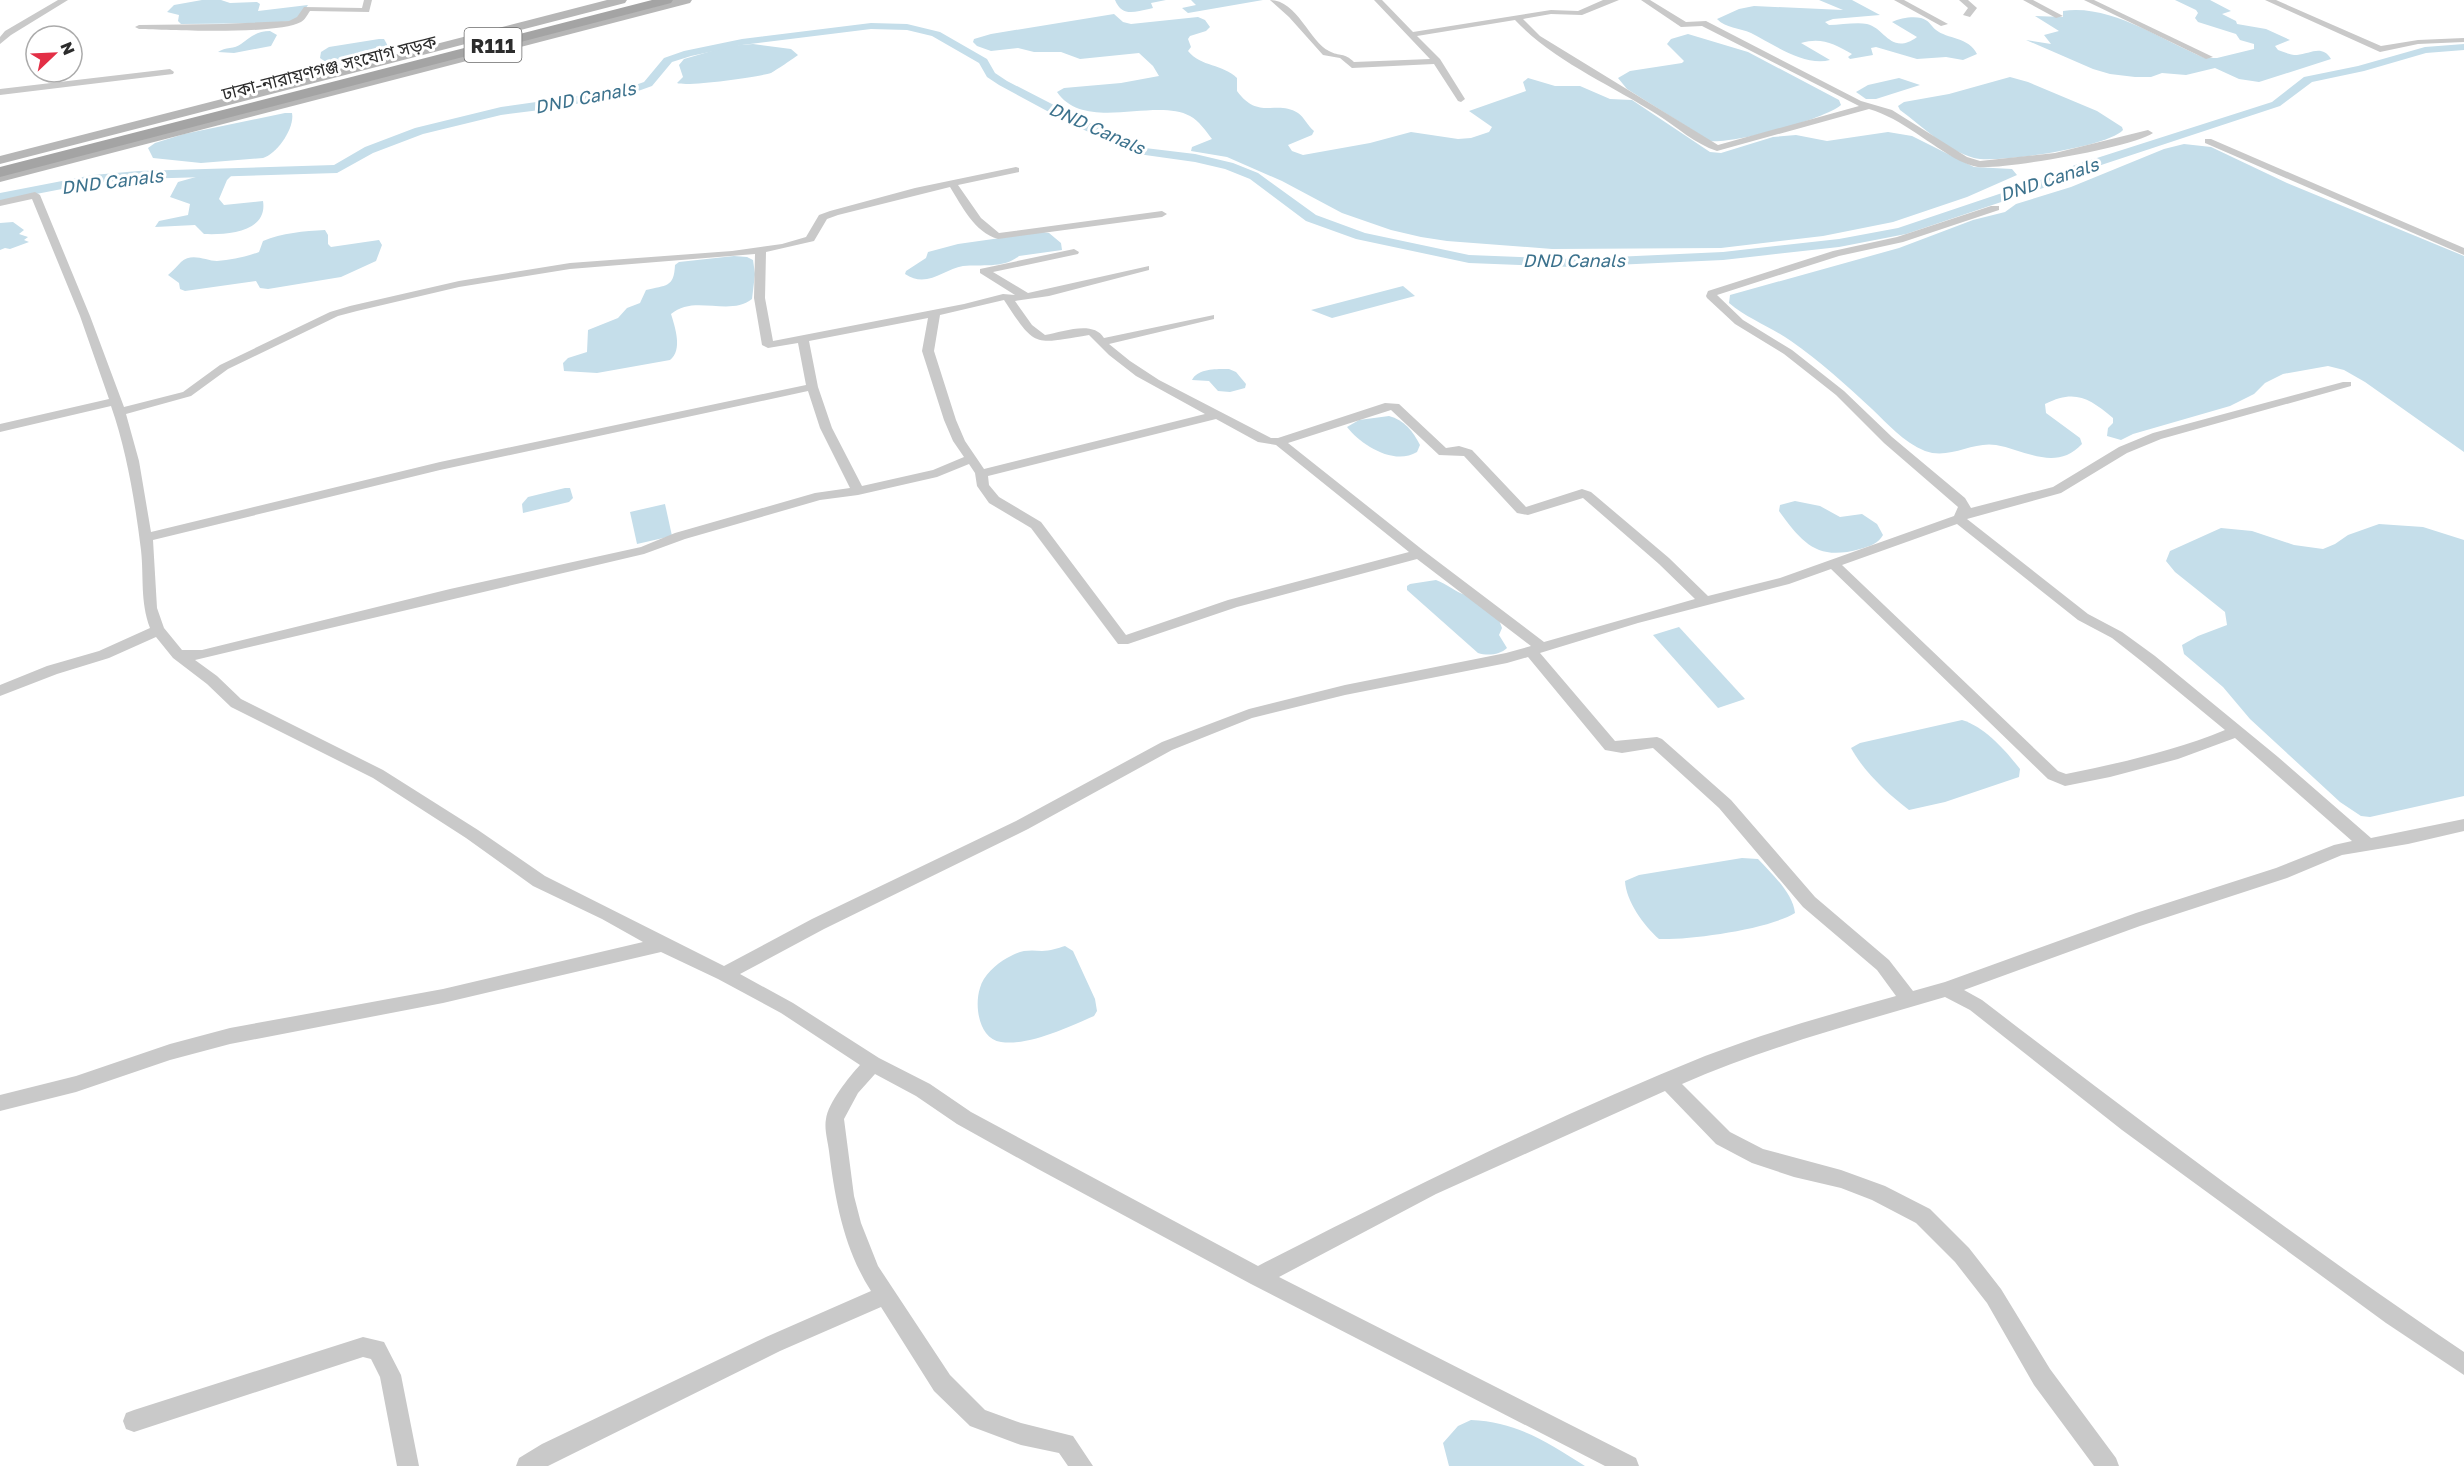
<svg xmlns="http://www.w3.org/2000/svg" width="2464" height="1466" font-family="'Golos Text','Noto Sans Bengali',sans-serif">
<rect width="100%" height="100%" fill="#fff"/>
<g fill="#c5deea">
<polygon points="202,0 221,0 230,3 257,2 260,4 258,11 308,5 297,20 275,23 181,24 178,21 179,15 167,12 174,5"/>
<path d="M1115 0H1166L1151 3 1153 8 1149 9C1134 12 1122 17 1115 0Z"/>
<polygon points="1191,0 1263,0 1188,13 1182,8 1196,5"/>
<path d="M1819 0H1852L1880 15 1833 19 1825 22 1829 25C1841 25 1856 22 1867 24 1885 28 1891 56 1917 37L1892 22C1900 18 1913 16 1921 18 1929 20 1931 26 1936 30 1947 39 1969 37 1977 54L1963 60 1946 57 1917 59 1876 47 1871 48 1873 55 1850 59 1848 57 1852 54C1834 44 1822 37 1801 43L1830 60C1805 67 1773 44 1751 33 1740 28 1725 28 1717 19L1739 9 1754 6 1843 10Z"/>
<path d="M2175 0H2210L2231 11 2222 14 2236 21 2237 24 2266 29 2290 40 2275 46 2278 50C2284 52 2290 55 2297 55 2310 54 2322 44 2331 59L2259 82 2239 79 2215 68 2186 75 2162 73 2151 77H2135L2110 74 2093 69 2026 40 2051 44 2044 35 2059 31 2035 16 2063 17V11C2112 4 2160 40 2205 58H2217L2254 49V44L2240 40 2236 34 2198 22 2195 18 2198 13 2196 10Z"/>
<path d="M1114 14 1123 22 1131 24 1198 17 1205 20 1210 27 1206 31 1190 36 1188 39 1191 47 1188 51C1201 67 1223 64 1237 78V91C1259 121 1276 99 1298 113 1304 117 1308 126 1314 131L1312 135 1288 145 1292 151 1303 155 1370 143 1411 132 1458 139 1471 138 1489 132 1492 127 1469 111 1526 91 1523 82 1528 78 1555 86H1580L1610 99 1632 100 1710 152 1721 153 1773 137 1796 135 1827 141 1888 132 1912 136 1974 167 2012 169 2017 175 1967 197 1893 222 1823 236 1721 248 1552 249 1447 241 1421 237 1391 230 1342 213 1282 181 1227 157 1191 151 1192 147 1212 139C1206 131 1199 121 1190 116 1155 97 1085 133 1057 92L1064 88 1121 83 1159 76 1153 66 1139 53 1080 59 1061 52H1034L1018 48 991 51 977 46 973 42 974 39 991 34Z"/>
<path d="M270 31 277 35 271 46 234 53 218 52C225 47 235 49 241 44 250 37 257 31 270 31Z"/>
<path d="M1688 34 1748 52 1839 100 1841 105C1823 120 1733 144 1710 141L1627 89 1618 78 1630 71 1682 63 1684 61 1667 44 1671 39Z"/>
<path d="M379 39H384L389 48 386 52C370 61 335 71 320 58L321 52 329 47Z"/>
<path d="M753 44 791 49 798 55C796 57 773 72 771 73 758 77 687 87 677 83L683 77 679 65 684 59 729 46Z"/>
<path d="M2010 77 2028 82 2097 111 2122 127 2123 130C2108 147 1996 164 1974 158 1946 150 1923 127 1900 110L1898 106 1904 102 1949 94Z"/>
<polygon points="1899,78 1920,85 1876,99 1866,99 1856,92 1868,85"/>
<path d="M285 113H292C295 128 277 154 263 158L201 163 153 158 148 148 155 143 184 134Z"/>
<path d="M2184 144 2211 147 2287 183 2464 256V452L2365 382 2344 370 2328 366 2283 374 2265 383 2254 394 2230 406 2133 434 2121 440 2107 436 2108 428 2113 423V418C2089 398 2075 389 2045 404L2046 413 2080 438 2082 444C2056 472 2025 450 1996 445 1972 441 1950 460 1925 451 1903 442 1888 424 1872 409 1846 385 1820 361 1791 341 1771 327 1748 319 1729 303L1730 295 1899 248 1973 220 2005 212 2016 204 2071 187 2164 149Z"/>
<path d="M234 173 227 180 219 199 224 205 263 201C268 232 228 235 204 234L195 225 155 227 159 221 188 215 190 204 170 197 178 182 203 175Z"/>
<polygon points="13,222 24,230 19,234 28,237 24,240 29,242 10,249 5,248 0,250 0,223"/>
<path d="M325 230 328 235V244L331 247 379 240 382 245 376 261 341 277 268 289 260 288 256 281 185 291 180 289 179 283 168 275C173 271 177 266 181 262 192 252 206 261 217 261 231 260 246 257 259 252L263 241C282 233 304 231 325 230Z"/>
<path d="M1043 232 1049 233 1061 243 1062 250 1019 256C1003 269 982 264 963 266 944 269 927 289 905 274L906 271 926 258 928 252 958 244Z"/>
<path d="M734 256 747 257 753 260 755 274 752 299C729 317 694 294 671 314 675 327 683 350 670 360L597 373 564 371 563 363 568 358 587 352 588 330 618 318 627 308 640 303 646 290C666 285 674 288 675 265L679 262Z"/>
<polygon points="1403,286 1415,296 1332,318 1311,310"/>
<path d="M1229 369 1236 372 1246 384 1245 388 1230 392 1218 391 1209 381 1192 380C1198 368 1217 369 1229 369Z"/>
<path d="M1389 416C1404 420 1413 431 1420 445L1417 452C1394 466 1361 445 1347 427L1359 420Z"/>
<polygon points="565,488 570,488 573,498 569,502 523,513 522,504 528,497"/>
<path d="M1795 501 1820 506 1840 517 1862 514 1877 524 1883 535C1878 544 1870 546 1860 549 1818 561 1803 544 1779 511L1780 505Z"/>
<polygon points="665,504 672,536 637,544 630,512"/>
<polygon points="2379,524 2423,527 2464,540 2464,796 2370,817 2361,816 2340,802 2250,719 2223,687 2184,654 2182,645 2198,636 2227,625 2225,612 2175,572 2166,561 2170,551 2221,528 2252,531 2294,545 2323,549 2335,544 2348,535"/>
<path d="M1436 580C1447 584 1457 593 1466 595L1499 620 1502 628 1499 635 1507 648C1500 655 1487 656 1478 653L1407 590V586L1410 584Z"/>
<polygon points="1679,627 1745,699 1718,708 1653,635"/>
<path d="M1962 720C1985 727 2005 750 2020 769L2019 777 1945 802 1909 810C1887 793 1864 772 1851 748L1860 743Z"/>
<path d="M1742 858 1758 859C1771 873 1793 893 1795 913 1769 929 1691 940 1659 939 1644 926 1626 901 1625 881L1639 875Z"/>
<path d="M1065 946 1073 951 1095 999 1097 1011 1094 1016C1068 1027 1030 1046 1001 1042 979 1039 974 1006 980 988 983 976 996 964 1007 958 1020 950 1028 950 1042 951 1050 951 1058 948 1065 946Z"/>
<path d="M1471 1420C1517 1422 1547 1442 1585 1466H1449L1443 1443 1458 1426Z"/>
</g>
<g fill="none" stroke-linecap="round" stroke-linejoin="round">
<polygon fill="#c5deea" fill-rule="evenodd" points="871,23 907,24 940,32 987,59 995,73 1007,81 1081,119 1145,148 1195,154 1233,163 1258,173 1316,215 1365,233 1469,255 1571,259 1723,252 1839,239 1898,228 2038,181 2075,165 2272,102 2304,77 2358,66 2425,47 2464,44 2464,50 2426,53 2364,71 2312,82 2280,106 2083,171 2046,187 1906,234 1839,247 1723,260 1571,267 1469,263 1356,239 1306,221 1250,179 1225,169 1195,162 1138,154 1073,125 999,85 987,77 979,63 932,36 907,30 871,29 742,45 691,56 672,62 652,86 627,95 540,110 501,115 423,134 373,153 337,173 138,179 93,183 0,201 0,193 93,175 138,171 334,165 365,147 415,128 501,107 621,90 644,82 664,58 684,51 742,39"/>
<g fill="#c9c9c9" fill-rule="evenodd">
<polygon points="58,0 68,0 11,35 0,44 0,37 5,31"/>
<path d="M364 0H372L369 12 310 11C307 15 305 20 301 22 277 35 171 30 139 29L135 27 139 25 223 24 289 21 297 17 304 7 362 8Z"/>
<path d="M1270 0C1297 0 1310 42 1329 51 1340 57 1344 52 1354 62L1430 59 1374 0H1382L1413 32 1551 10 1578 11 1603 0H1619L1582 15 1551 14 1523 19 1540 36 1718 145 1859 106 1702 26 1681 27 1641 0H1650L1686 22 1706 21 1861 101 1892 110 1967 157 1980 161 2055 153 2148 130 2153 133C2134 147 2003 170 1978 167 1972 166 1965 163 1960 161 1929 145 1903 119 1869 109L1717 151C1695 144 1677 127 1658 115 1610 84 1555 62 1515 20L1417 36 1440 59 1465 99 1461 102 1458 101 1434 64 1352 68 1340 58 1323 55 1289 17Z"/>
<polygon points="1894,0 1904,0 1948,24 1941,26"/>
<polygon points="1959,0 1968,0 1977,8 1970,17 1963,15 1968,8"/>
<polygon points="2023,0 2033,0 2063,16 2056,18"/>
<polygon points="2084,0 2094,0 2213,57 2206,59"/>
<polygon points="2265,0 2276,0 2381,46 2418,40 2464,38 2464,42 2418,44 2380,52"/>
<polygon points="170,69 174,72 173,74 0,95 0,89"/>
<polygon points="2205,139 2211,139 2464,248 2464,255 2205,143"/>
<path d="M1016 167 1019 168V172L958 185 981 218 999 233 1162 211 1167 214 1162 217 998 239C974 232 962 206 950 187L838 215 827 219 814 241 766 252 765 298 773 341 964 304 1003 294 1015 295 980 273V269L1074 249 1079 252 1078 254 993 272 1028 293 1149 266V270L1049 296 1015 301 1032 325 1045 335C1063 332 1093 320 1104 338L1214 315V319L1109 344 1130 361 1159 380 1271 438H1278L1385 403 1399 404 1446 448 1459 446 1472 450 1526 507 1582 489 1591 492 1669 558 1708 596 1780 578 1954 516 1958 507 1884 443 1836 395 1784 354 1735 324 1707 298 1706 296 1708 291 1833 251 1897 237 1991 206H1999V210L1903 242 1839 256 1717 295 1743 320 1792 350 1844 391 1892 437 1965 498 1971 508 2053 487 2119 447 2153 433 2343 382H2351V386L2161 439 2127 453 2061 493 1967 519 2088 614 2122 632 2155 656 2278 757 2371 838 2464 819V831L2408 844 2342 855 2287 878 2140 926 1964 990 1982 1000C2140 1121 2299 1241 2464 1352V1375L2386 1323 2122 1130 1970 1010 1945 997C1857 1023 1766 1047 1682 1084L1730 1132 1763 1149 1841 1170 1885 1186 1930 1209 1969 1248 2001 1289 2050 1369 2116 1458 2119 1466H2094L2034 1385 1987 1303 1955 1262 1916 1223 1872 1200 1841 1188 1794 1177 1752 1163 1716 1144 1665 1091 1436 1194 1279 1277 1636 1458 1639 1466H1605L1251 1284 1038 1169 957 1124 916 1096 875 1074 858 1093 844 1119 854 1196 861 1223 878 1266 950 1375 985 1410 1021 1423 1073 1436 1093 1466H1068L1059 1453 1021 1445 970 1426 934 1391 881 1307 780 1351 548 1466H516L519 1458 542 1444 766 1337 871 1291C844 1249 835 1200 829 1151 828 1142 824 1129 826 1119 828 1103 849 1077 860 1065L781 1013 718 979 661 952 443 1003 230 1044 170 1060 76 1092 0 1111V1095L76 1076 170 1044 230 1028 443 989 643 942 602 919 533 886 466 838 373 778 231 707 207 684 173 658 156 637 109 658 57 674 0 696V685L47 666 99 651 150 628C140 601 144 578 141 550 135 502 127 452 111 406L0 432V424L109 399 80 316 32 199 0 206V200L35 192 40 195 90 316 124 407 183 392 220 365 330 312 350 306 459 281 570 263 732 251 782 244 806 237 819 215 830 211 915 188ZM755 254 754 298 762 345 768 348 798 343 806 385 440 462 151 532 139 461 126 414 191 396 228 369 338 316 357 311 459 287 570 269ZM1004 300C1036 349 1034 344 1089 335L1109 355 1136 376 1205 414 984 469 965 441 956 420 934 351 940 315ZM928 318 922 351 944 420 953 441 964 457 933 470 862 486 832 428 818 387 809 341ZM808 391 820 428 850 488 815 493 675 533 641 547 450 589 202 650H182L164 628 157 608 153 540 440 470ZM1391 410 1439 455 1464 456 1517 513 1528 515 1583 498 1659 564 1695 599 1544 642 1424 551 1288 443ZM1216 419 1258 442 1276 445 1409 552 1228 600 1126 635 1041 522 999 497 989 485 988 476ZM969 464 975 473 977 486 989 503 1031 528 1118 644H1128L1237 607 1417 559 1531 646 1506 653 1345 685 1249 709 1162 742 1016 821 812 919 724 966 545 876 478 830 383 770 241 699 217 676 195 660 644 554 685 539 820 500 858 495 937 477ZM1957 524 2078 620 2112 638 2145 664 2225 730C2174 751 2120 763 2066 774L2058 771 1842 565ZM1831 569 2048 779 2065 786 2110 777 2178 759 2235 738 2352 841 2334 845 2276 868 2136 913 1945 982 1913 991 1889 960 1815 897 1731 800 1662 739 1657 737 1615 741 1540 653 1638 623 1789 584ZM1528 657 1605 750 1622 753 1653 748 1719 808 1803 907 1877 970 1896 996C1832 1014 1767 1032 1705 1056 1554 1117 1404 1191 1258 1266L971 1112 930 1084 879 1058 793 1003 740 974 824 929 1028 829 1172 750 1252 718 1345 695 1507 663Z"/>
<polygon points="363,1337 384,1342 401,1375 419,1466 397,1466 380,1377 371,1359 363,1357 134,1432 126,1429 123,1421 126,1413 134,1410"/>
</g>
<g fill="#b6b6b6" fill-rule="evenodd">
<polygon points="607,0 627,0 625,3 0,164 0,156"/>
<polygon points="672,0 692,0 690,3 0,182 0,174"/>
</g>
<polygon fill="#a4a4a4" fill-rule="evenodd" points="652,0 673,0 671,3 0,177 0,167"/>
</g>
<g text-anchor="middle" dominant-baseline="central" stroke-width="6" stroke-linejoin="round" paint-order="stroke">
<g font-size="18" fill="#2c2c2c" stroke="#fff">
<text transform="translate(329 67) rotate(-14)">ঢাকা-নারায়ণগঞ্জ সংযোগ সড়ক</text>
</g>
<g font-size="18" font-style="italic" fill="#3c728d" stroke="#fff">
<text transform="translate(585 97) rotate(-11)">DND Canals</text>
<text transform="translate(1097 128) rotate(24)">DND Canals</text>
<text transform="translate(2049 179) rotate(-18)">DND Canals</text>
<text transform="translate(112 181) rotate(-7)">DND Canals</text>
<text x="1574" y="260">DND Canals</text>
</g>
<rect fill="#fff" stroke="#6b6b6b" stroke-width="1.5" x="464.5" y="28" width="57" height="34" rx="4.5"/>
<g font-size="20" font-weight="bold" fill="#2c2c2c">
<text x="493" y="45">R111</text>
</g>
</g>
<g transform="translate(54 54) rotate(67)"><circle r="28" fill="#ffffff" stroke="#ababab" stroke-width="1.5"/>
<path d="M0-4.5L10 22L0 15L-10 22Z" fill="#e32f46"/>
<text y="-9" font-size="16" font-weight="bold" text-anchor="middle" fill="#2c2c2c">N</text>
</g>
</svg>
